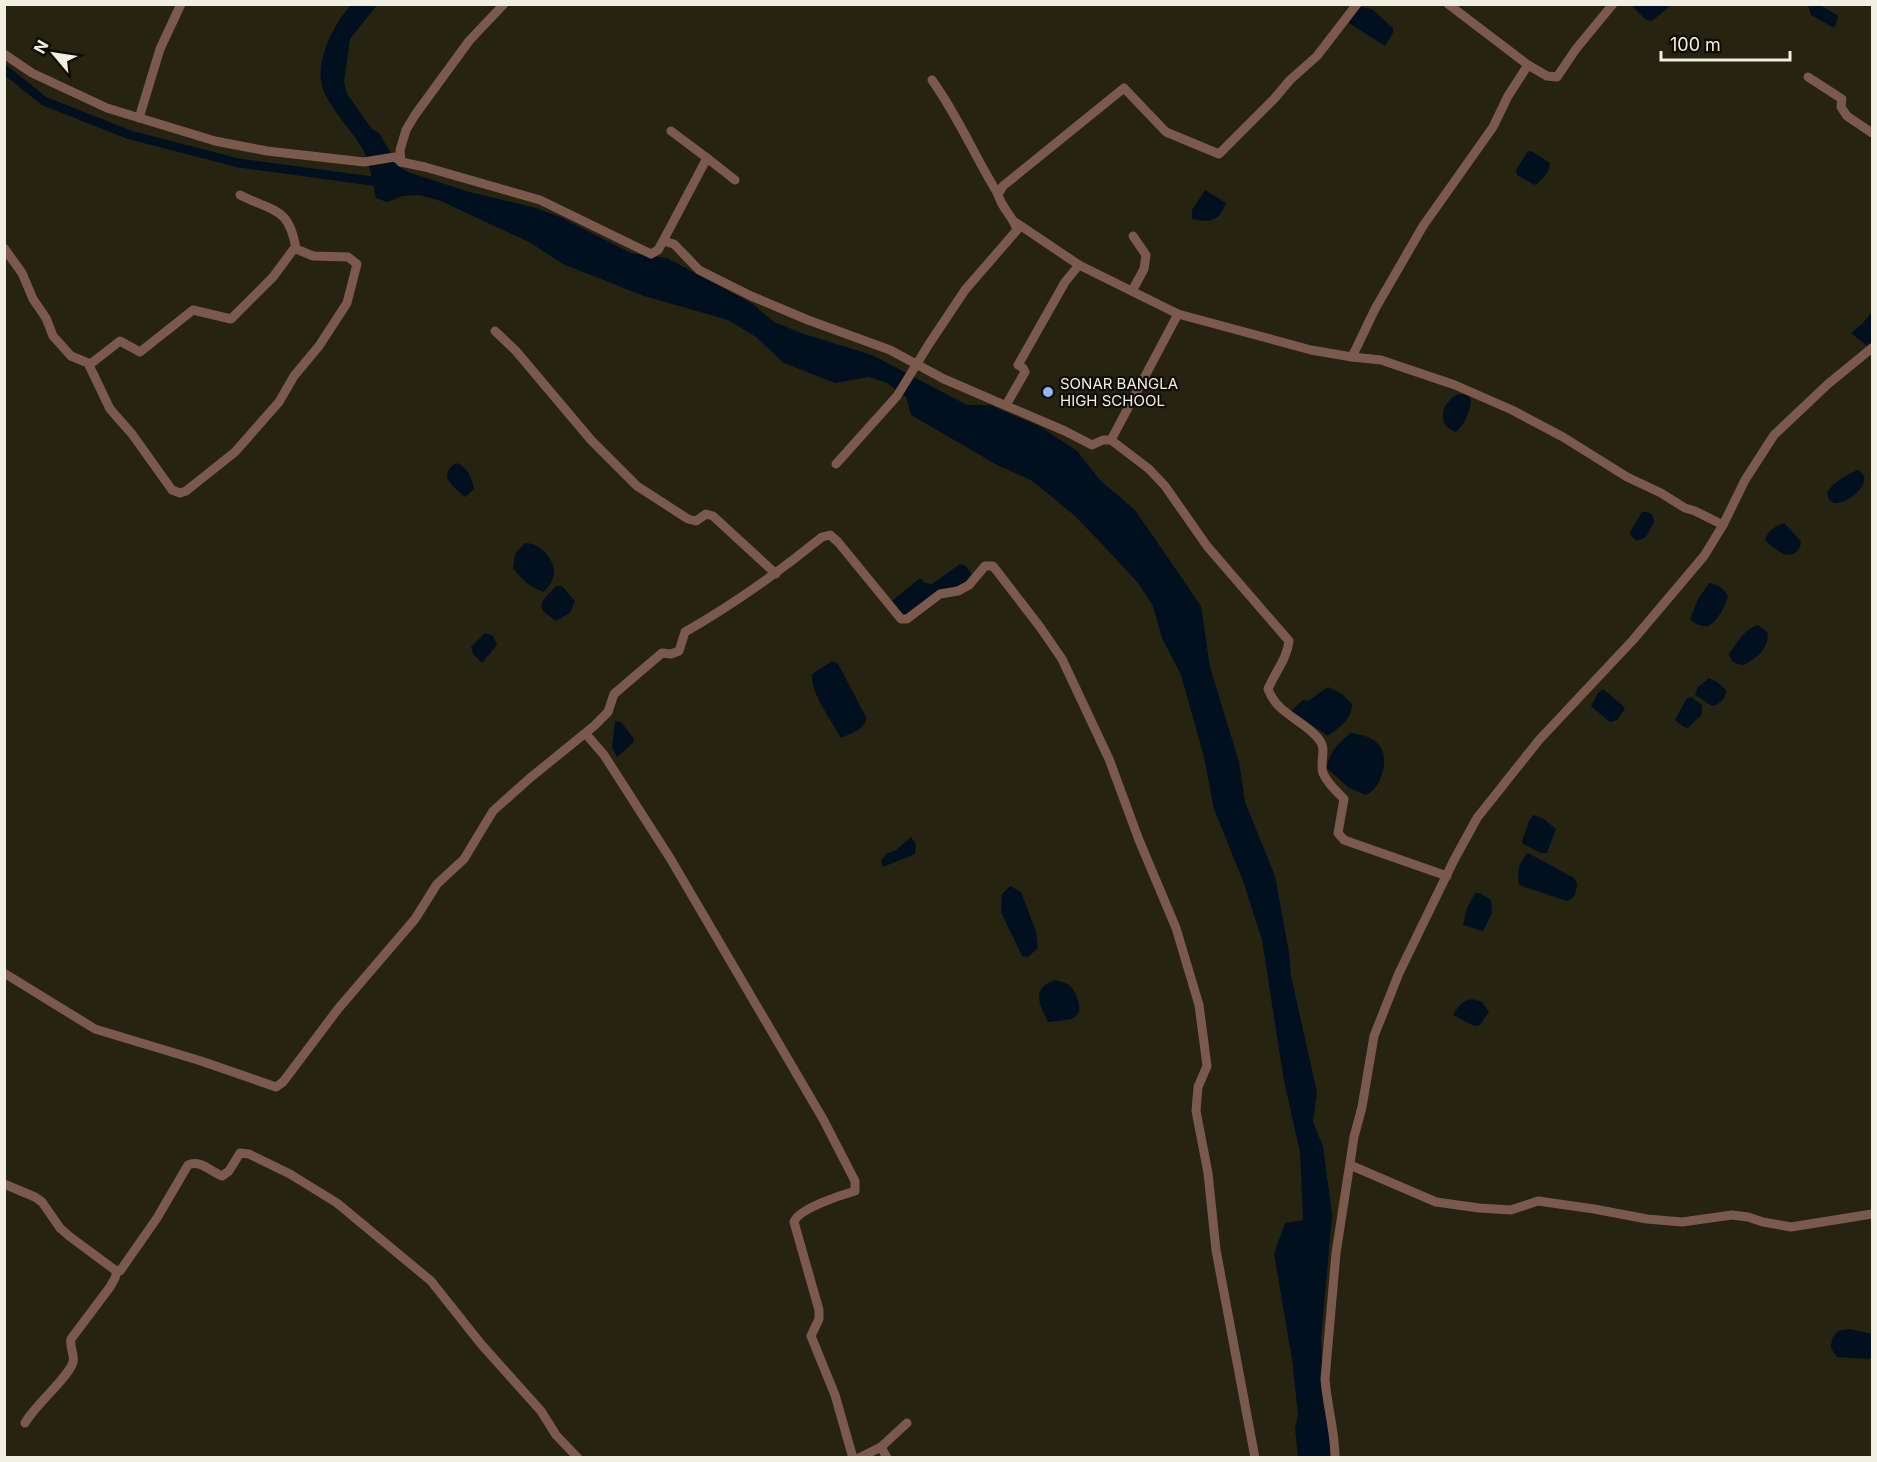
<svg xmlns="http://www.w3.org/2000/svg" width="1877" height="1462" font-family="Inter,sans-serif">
<rect width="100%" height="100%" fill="#272311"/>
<g fill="#00101e">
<path d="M351 5H377L350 39 344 82 347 94 372 129 379 133 399 167 408 172 466 191 536 208 560 217 631 253 667 258 753 304 774 322 804 334 872 355 967 405H990L1041 427 1077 451 1100 480 1135 510 1201 606 1210 667 1239 762 1245 802 1275 876 1289 953 1291 976 1317 1092 1313 1122 1323 1146 1332 1215 1321 1339 1324 1407 1328 1415 1331 1457H1298L1295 1428 1298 1415 1292 1359 1274 1254 1285 1223 1303 1220 1300 1152 1284 1081 1262 940 1243 881 1214 809 1204 757 1181 675 1162 638 1153 606 1138 583 1103 545 1074 515 1031 480 999 466 911 415 906 397 887 383 869 377 835 383 784 363 756 337 728 320 644 296 563 264 529 242 441 201 419 195 403 196 387 202 376 198C372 182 370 162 362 148 351 130 335 114 325 94 311 68 333 24 351 5Z"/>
<polygon points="1631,5 1671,5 1652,21 1646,20"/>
<polygon points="1808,5 1820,5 1837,15 1838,18 1834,28 1811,15"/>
<polygon points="1360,7 1372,9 1393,28 1393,33 1385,46 1349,23 1349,16"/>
<path d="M1528 151 1533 152 1550 163C1550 172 1542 180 1535 185L1517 175 1516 170Z"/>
<path d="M1205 190 1226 203C1219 223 1209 222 1192 219V210Z"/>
<polygon points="1872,312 1872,341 1867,346 1851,333 1862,324"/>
<path d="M1458 394 1466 395 1471 399C1471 409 1464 427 1455 432 1435 424 1442 402 1458 394Z"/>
<path d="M456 463C467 466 472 478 474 489L465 497C453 486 437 476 456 463Z"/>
<path d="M1858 470C1877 480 1848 505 1834 503L1829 500 1827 493C1833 482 1847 474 1858 470Z"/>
<path d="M1642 512C1649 511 1654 515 1654 522L1646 537 1637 541 1631 536 1630 532Z"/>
<path d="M1784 523 1800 540 1801 544C1793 565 1776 551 1765 540 1768 530 1775 527 1784 523Z"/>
<path d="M525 543C540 543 555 559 554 574 553 581 548 587 544 592 530 587 522 580 513 568L515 554Z"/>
<polygon points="960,564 966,566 972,575 968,581 907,615 904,616 892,601 920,578 925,583 932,584"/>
<path d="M1709 583C1718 584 1725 589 1728 597 1725 606 1715 628 1704 626 1699 626 1694 622 1690 620L1697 601Z"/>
<polygon points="556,586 562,586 575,601 570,613 556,621 544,612 541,606 543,600"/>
<path d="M1758 625 1768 633C1768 649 1757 658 1744 665 1735 664 1732 663 1729 654 1737 643 1744 629 1758 625Z"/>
<polygon points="485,633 493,636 497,645 482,663 473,654 471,647"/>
<path d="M832 661 838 664 866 717C866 730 851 733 841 738 832 721 810 693 812 674Z"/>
<path d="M1709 678 1717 682 1726 690C1726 699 1720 704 1712 706L1695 695 1698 687Z"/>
<path d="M1328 687 1342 694 1352 704C1352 720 1339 727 1328 736L1291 711 1303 700 1308 701Z"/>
<polygon points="1603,689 1623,706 1625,709 1617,720 1610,722 1591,706 1598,693"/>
<polygon points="1691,697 1702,705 1702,714 1688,728 1684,727 1675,720 1687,698"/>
<polygon points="615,721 621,722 634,739 633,743 617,757 612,747"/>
<path d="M1351 733C1376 736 1390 748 1382 774 1379 783 1375 791 1366 795L1349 788 1327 768C1328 753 1340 741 1351 733Z"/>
<polygon points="1533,815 1544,819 1556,829 1547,853 1541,853 1523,844 1522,841 1529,821"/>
<polygon points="911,837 916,844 915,854 883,867 881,861 886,854 896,850"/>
<path d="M1528 853 1574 878 1577 884C1576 892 1576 898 1567 901L1519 885C1517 872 1518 863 1528 853Z"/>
<polygon points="1010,886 1021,892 1036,931 1038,948 1028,957 1022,956 1001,912 1002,894"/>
<polygon points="1475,893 1480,893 1491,900 1492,913 1483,931 1463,925 1467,908"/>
<path d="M1055 980C1059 981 1066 983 1069 985 1076 991 1084 1010 1076 1016 1071 1021 1056 1021 1048 1022 1039 1004 1031 988 1055 980Z"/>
<path d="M1472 999 1482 1002 1489 1012 1480 1025 1474 1026 1453 1015C1458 1006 1462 1001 1472 999Z"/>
<polygon points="1849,1329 1872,1334 1872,1357 1868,1359 1837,1357 1831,1348 1832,1338 1838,1331"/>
</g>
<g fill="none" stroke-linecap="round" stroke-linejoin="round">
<polyline stroke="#00101e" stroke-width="9" points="4,69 44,101 130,135 239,163 372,181 383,180"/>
<g stroke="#7c594d" stroke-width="9">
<path d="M4 54 32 73 107 108 215 141 267 151 364 162 395 157 401 162 425 167 540 200 651 254 658 250 663 241 674 244 699 270 751 296 808 320 890 350 944 379 1065 431 1092 445 1103 440H1111L1149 469 1165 486 1207 546 1289 641C1287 659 1275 672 1268 689 1277 714 1302 719 1318 738 1328 749 1319 762 1323 773 1327 783 1336 791 1344 799L1338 833 1344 840 1447 876"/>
<polyline points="1528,65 1547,76 1557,77 1576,49 1613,4"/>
<polyline points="1808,77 1842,99 1841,107 1847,116 1872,133"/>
<path d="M932 80C958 116 975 157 998 194"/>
<polyline points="139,118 160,49 181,4"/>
<polyline points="671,131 707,158"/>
<polyline points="401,162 400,150 406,130 415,115 469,41 504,4"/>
<path d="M240 195C273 212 289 206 296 249"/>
<polyline points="1015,222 1079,265"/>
<polyline points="663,241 707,158 735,180"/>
<polyline points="4,248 22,273 33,299 46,318 53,336 71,356 88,363 110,409 132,434 172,490 180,493 186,491 235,452 279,402 294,376 319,346 347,303 357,264 348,257 313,256 296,249 293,250 273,277 231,319 193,310 140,352 120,341 89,365"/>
<polyline points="1132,291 1144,269 1146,255 1133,236"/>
<polyline points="495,331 516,351 591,440 637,486 688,519 696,521 706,514 713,516 776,574"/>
<polyline points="1352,357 1381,360 1455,385 1512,410 1563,437 1627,477 1661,493 1685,508 1695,511 1723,525"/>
<polyline points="1006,405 1025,372 1023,368 1018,365 1065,282 1079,265 1178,314"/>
<polyline points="1111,440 1178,314 1311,350 1352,357 1375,309 1423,226 1493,127 1508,96 1528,65 1448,4"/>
<path d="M836 464 897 396 929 344 965 290 1017 230C1014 217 1001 208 998 194L1003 186 1124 88 1166 132 1219 154 1274 99 1290 80 1317 56 1357 4"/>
<path d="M586 734 604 755 670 858 823 1119 855 1181V1191C841 1195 798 1209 794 1222L819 1310V1319L811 1336 835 1395 853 1458"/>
<path d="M4 973 95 1029 201 1061 276 1087 283 1082 338 1009 415 919 437 884 464 859 493 811 530 778 594 726 608 712 614 694 662 653 671 654 679 651 685 632C734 604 779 572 822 537L830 535 838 542 901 619H907L940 594 958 591 969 585 985 566H993L1040 627 1062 659 1109 759 1139 840 1176 928 1199 1005 1207 1066 1198 1087 1196 1111 1208 1173 1216 1250 1255 1458"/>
<polyline points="1350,1165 1436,1202 1479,1208 1511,1210 1538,1201 1594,1209 1647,1219 1682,1222 1732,1215 1748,1217 1763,1222 1791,1227 1872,1214"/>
<path d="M4 1184 35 1197 42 1202 60 1228 69 1236 115 1270 120 1271 157 1218 188 1165C200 1159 211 1172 222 1176L229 1171 240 1153 249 1154 290 1174 337 1203 431 1281 481 1344 541 1411 556 1435 578 1458"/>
<path d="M25 1423C35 1405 69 1377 73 1362 75 1354 69 1347 71 1339L110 1287 115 1278 117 1271"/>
<polyline points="881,1447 907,1423"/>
<polyline points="859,1458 881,1447 887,1458"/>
<path d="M1335 1458C1335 1431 1327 1406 1325 1379L1336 1253 1354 1137 1362 1107 1374 1036 1399 973 1454 860 1477 818 1539 740 1633 640 1704 556 1723 525 1745 480 1774 435 1828 384 1872 348"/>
</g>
</g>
<circle fill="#8fb8fd" stroke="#0e0c05" stroke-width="2" cx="1048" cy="392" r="6"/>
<g text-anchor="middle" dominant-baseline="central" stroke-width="4.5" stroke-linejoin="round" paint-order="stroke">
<g font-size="15" fill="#f1eee2" stroke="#0e0c05" text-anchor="start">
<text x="1060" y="383">SONAR BANGLA<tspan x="1060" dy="17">HIGH SCHOOL</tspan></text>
</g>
</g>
<rect width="1877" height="1462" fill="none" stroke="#f1eee2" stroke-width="12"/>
<g transform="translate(54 54) rotate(299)" stroke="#0e0c05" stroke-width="4.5" paint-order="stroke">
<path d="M0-4.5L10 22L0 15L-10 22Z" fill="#f1eee2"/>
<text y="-9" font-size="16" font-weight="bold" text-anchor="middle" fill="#f1eee2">N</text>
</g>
<path d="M1661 51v9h129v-9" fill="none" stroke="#f1eee2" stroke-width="3"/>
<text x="1670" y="51" font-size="18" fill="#f1eee2" stroke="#0e0c05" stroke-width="4.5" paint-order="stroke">100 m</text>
</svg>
